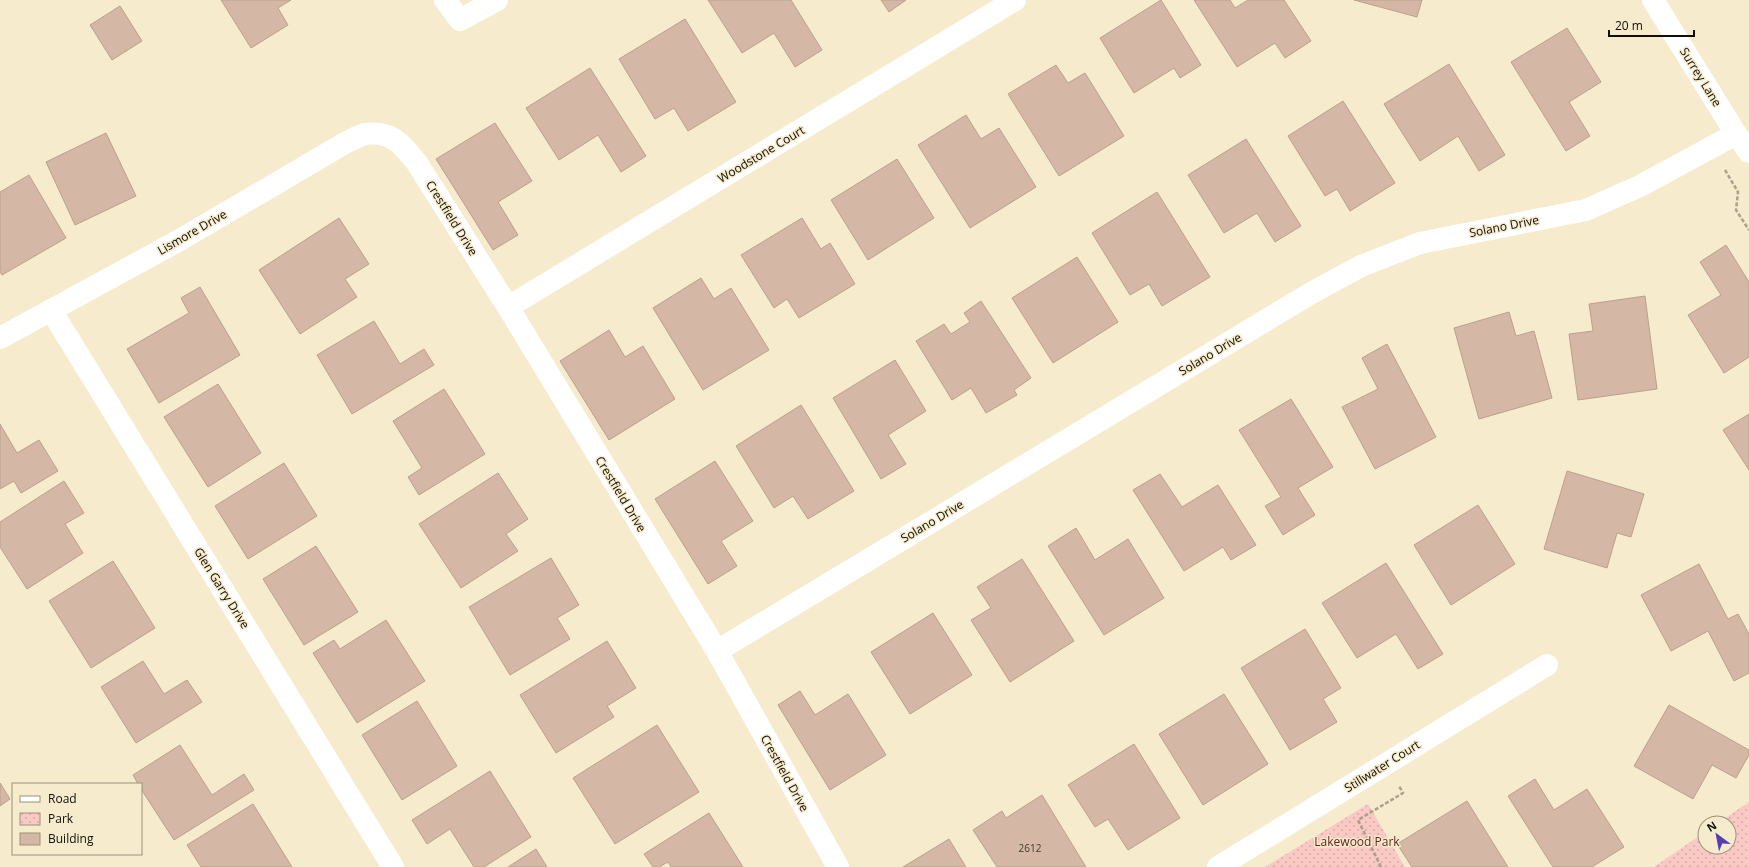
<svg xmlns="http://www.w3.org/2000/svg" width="1749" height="867" font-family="'Open Sans',sans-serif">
<defs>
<pattern id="park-dots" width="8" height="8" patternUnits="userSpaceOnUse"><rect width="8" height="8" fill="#fac9c4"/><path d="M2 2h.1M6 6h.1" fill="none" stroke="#d5aba7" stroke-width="1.8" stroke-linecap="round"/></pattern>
</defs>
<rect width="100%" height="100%" fill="#f6ebcd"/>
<g fill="url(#park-dots)">
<polygon points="1749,802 1749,867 1654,867 1705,832 1705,847 1729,847 1729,823 1718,823"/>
<polygon points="1368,804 1405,867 1265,867"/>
</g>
<g fill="#d4b8a5" stroke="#bba08d">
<polygon points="221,0 291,0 278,8 288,25 251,48"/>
<polygon points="708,0 791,0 822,50 795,67 774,33 742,53"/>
<polygon points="881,0 906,0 889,12"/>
<polygon points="1161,0 1201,65 1180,78 1174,68 1134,93 1100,38"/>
<polygon points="1194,0 1230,0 1235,8 1248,0 1284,0 1311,41 1285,58 1275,43 1237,67"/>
<polygon points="1354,0 1422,0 1417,17"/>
<polygon points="120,6 142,41 112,60 90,25"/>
<polygon points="685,19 736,102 688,131 674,108 655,119 619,59"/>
<polygon points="1567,28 1601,82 1569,102 1590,136 1566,151 1511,62"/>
<polygon points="1449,64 1505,155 1479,171 1458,136 1420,161 1384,104"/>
<polygon points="1056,65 1068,83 1085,73 1124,136 1059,176 1008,94"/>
<polygon points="590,68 646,156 621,172 598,135 559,160 526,108"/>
<polygon points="1343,101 1395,183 1350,211 1337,189 1325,196 1288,136"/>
<polygon points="966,115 981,139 999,128 1036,187 970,228 918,145"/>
<polygon points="495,123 532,181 498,202 518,235 493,250 436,159"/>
<polygon points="106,133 136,196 75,225 46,162"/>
<polygon points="1246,139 1301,226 1275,242 1257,213 1224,233 1188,175"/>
<polygon points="897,159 934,218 868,260 831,200"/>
<polygon points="29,175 66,238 2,275 0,272 0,192"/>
<polygon points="1157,192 1210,277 1162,306 1149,284 1130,295 1092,233"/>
<polygon points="339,218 369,264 345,279 357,297 300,334 259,270"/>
<polygon points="802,218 821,249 830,243 855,284 799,318 787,299 774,308 741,255"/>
<polygon points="1726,245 1749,282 1749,357 1724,373 1688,315 1721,295 1700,262"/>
<polygon points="1077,257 1118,322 1053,363 1012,298"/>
<polygon points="701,278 714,299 731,288 769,350 703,390 653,308"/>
<polygon points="200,287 240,355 159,403 127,349 189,313 181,298"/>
<polygon points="1645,296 1657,389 1578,400 1569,334 1593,331 1589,304"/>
<polygon points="981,301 1031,378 1014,390 1017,395 986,413 971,388 952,400 916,341 944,324 951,334 970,322 964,313"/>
<polygon points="1509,312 1516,336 1534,331 1552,398 1479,419 1454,328"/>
<polygon points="374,321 400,364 424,349 434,365 352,414 317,355"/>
<polygon points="609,330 625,357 643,346 675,399 609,440 560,361"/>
<polygon points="1387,344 1436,437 1375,469 1342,407 1378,389 1362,358"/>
<polygon points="895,360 926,411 888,435 906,464 881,479 833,398"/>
<polygon points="218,384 261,453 208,487 164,417"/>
<polygon points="444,389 485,454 419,495 408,477 422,468 393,421"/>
<polygon points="1291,399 1333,467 1298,488 1315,515 1283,535 1265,506 1281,497 1239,430"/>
<polygon points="801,405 854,491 808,519 793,496 774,508 736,446"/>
<polygon points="1749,414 1749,470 1723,430"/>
<polygon points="0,424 17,453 39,440 58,471 21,493 14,481 0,489"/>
<polygon points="715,461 753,521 721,541 737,566 708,584 655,499"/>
<polygon points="284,463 317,516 248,559 215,506"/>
<polygon points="1567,471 1644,494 1631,537 1617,533 1607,568 1544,549"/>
<polygon points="498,473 528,519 506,534 518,551 461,588 419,524"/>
<polygon points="1160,474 1182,507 1218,485 1256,545 1231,560 1223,547 1184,571 1133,490"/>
<polygon points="64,481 84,513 65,524 83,553 27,589 0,547 0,522"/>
<polygon points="1478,505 1515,564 1451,605 1414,545"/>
<polygon points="1076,528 1095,560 1128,539 1164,598 1104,635 1048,546"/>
<polygon points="316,546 358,612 304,645 263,579"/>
<polygon points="551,558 579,605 557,618 570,639 510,675 469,607"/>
<polygon points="1022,559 1074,641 1010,682 971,620 991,608 977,587"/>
<polygon points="113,561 155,628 91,668 49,601"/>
<polygon points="1386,563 1443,654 1418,669 1396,634 1357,658 1322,603"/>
<polygon points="1699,564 1728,619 1738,614 1749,634 1749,673 1734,681 1708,631 1671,651 1641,595"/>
<polygon points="933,613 972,675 910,714 871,652"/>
<polygon points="386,620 425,681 357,723 313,653 334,640 340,649"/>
<polygon points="1305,629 1341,688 1323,699 1337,722 1290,750 1241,668"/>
<polygon points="607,641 636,688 607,706 614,717 556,753 520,695"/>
<polygon points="143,661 164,694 187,680 202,702 136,743 101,687"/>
<polygon points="800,691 815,715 848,694 886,755 830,790 778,705"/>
<polygon points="1224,694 1268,764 1203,805 1159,734"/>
<polygon points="417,701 457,766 402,800 362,735"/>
<polygon points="1669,705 1749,750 1749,755 1736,778 1712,765 1693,799 1634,766"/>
<polygon points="657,725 699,792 615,844 573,778"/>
<polygon points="1134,744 1180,818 1128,850 1108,819 1095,827 1068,785"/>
<polygon points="180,745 212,795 244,774 254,790 174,840 141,789 141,784 138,784 133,775"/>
<polygon points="490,771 531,837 484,867 474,867 450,829 427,844 412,820"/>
<polygon points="1535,779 1554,810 1587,789 1624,847 1592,867 1553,867 1508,796"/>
<polygon points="0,783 10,799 0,806"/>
<polygon points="1042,795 1086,867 997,867 973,830 1002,811 1006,818"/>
<polygon points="1467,801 1508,867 1412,867 1397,844"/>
<polygon points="253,804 292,867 201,867 187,845"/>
<polygon points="709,813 743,867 671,867 668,862 659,867 653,867 644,854"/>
<polygon points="949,839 966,867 903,867"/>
<polygon points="536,849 547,867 508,867"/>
</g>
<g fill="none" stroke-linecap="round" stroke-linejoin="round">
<g stroke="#aaa18a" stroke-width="2.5" stroke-dasharray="4 2" stroke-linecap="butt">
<polyline points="1725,170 1738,192 1736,210 1749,230"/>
<polyline points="1381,867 1358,820 1403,793 1399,786"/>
</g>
<g stroke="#fff" stroke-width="22">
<polyline points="445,0 460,20 497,0"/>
<polyline points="1653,0 1736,134 1749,152"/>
<polyline points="508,307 1015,0"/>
<polyline points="51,310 393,867"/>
<path d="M0 338 178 241 345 143C352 140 359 135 366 134 392 131 402 144 417 163L508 307 717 651 838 867"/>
<polyline points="717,651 1313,292 1361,266 1420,243 1586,210 1640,186 1736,134"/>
<polyline points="1218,867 1547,665"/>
</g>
</g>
<g text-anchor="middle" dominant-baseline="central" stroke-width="3" stroke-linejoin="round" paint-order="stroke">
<g font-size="10" fill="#42382c">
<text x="1030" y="848">2612</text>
</g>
<g font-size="12" fill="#110d04" stroke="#f6ebcd">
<text transform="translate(1701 77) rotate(58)">Surrey Lane</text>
<text transform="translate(761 154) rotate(-31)">Woodstone Court</text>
<text transform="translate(452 218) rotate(58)">Crestfield Drive</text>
<text transform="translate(1504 226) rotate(-11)">Solano Drive</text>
<text transform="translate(192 232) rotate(-30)">Lismore Drive</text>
<text transform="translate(1210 354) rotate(-31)">Solano Drive</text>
<text transform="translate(621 494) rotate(59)">Crestfield Drive</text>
<text transform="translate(932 521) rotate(-31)">Solano Drive</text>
<text transform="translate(222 588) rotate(58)">Glen Garry Drive</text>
<text transform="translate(1382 766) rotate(-32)">Stillwater Court</text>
<text transform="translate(785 773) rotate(61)">Crestfield Drive</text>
</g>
<g font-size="12" fill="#632422" stroke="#f6ebcd">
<text x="1357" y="841">Lakewood Park</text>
</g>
</g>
<rect x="12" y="783" width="130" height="72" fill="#f6ebcd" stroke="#9a927d"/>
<rect x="20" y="796" width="20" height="6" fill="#ffffff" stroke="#9a927d"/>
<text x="48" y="803" font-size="12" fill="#110d04">Road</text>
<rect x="20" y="813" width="20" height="12" fill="url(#park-dots)" stroke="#9a927d"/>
<text x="48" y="823" font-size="12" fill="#110d04">Park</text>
<rect x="20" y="833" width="20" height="12" fill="#d4b8a5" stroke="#9a927d"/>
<text x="48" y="843" font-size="12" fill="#110d04">Building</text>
<g transform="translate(1717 835) rotate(328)"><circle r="19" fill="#f6ebcd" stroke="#9a927d"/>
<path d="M0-3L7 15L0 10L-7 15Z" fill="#553db5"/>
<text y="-6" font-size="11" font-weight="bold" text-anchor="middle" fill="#110d04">N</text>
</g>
<path d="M1609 30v6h85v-6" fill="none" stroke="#110d04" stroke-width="2"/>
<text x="1615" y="30" font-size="12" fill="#110d04" stroke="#f6ebcd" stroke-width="3" paint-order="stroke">20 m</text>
</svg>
